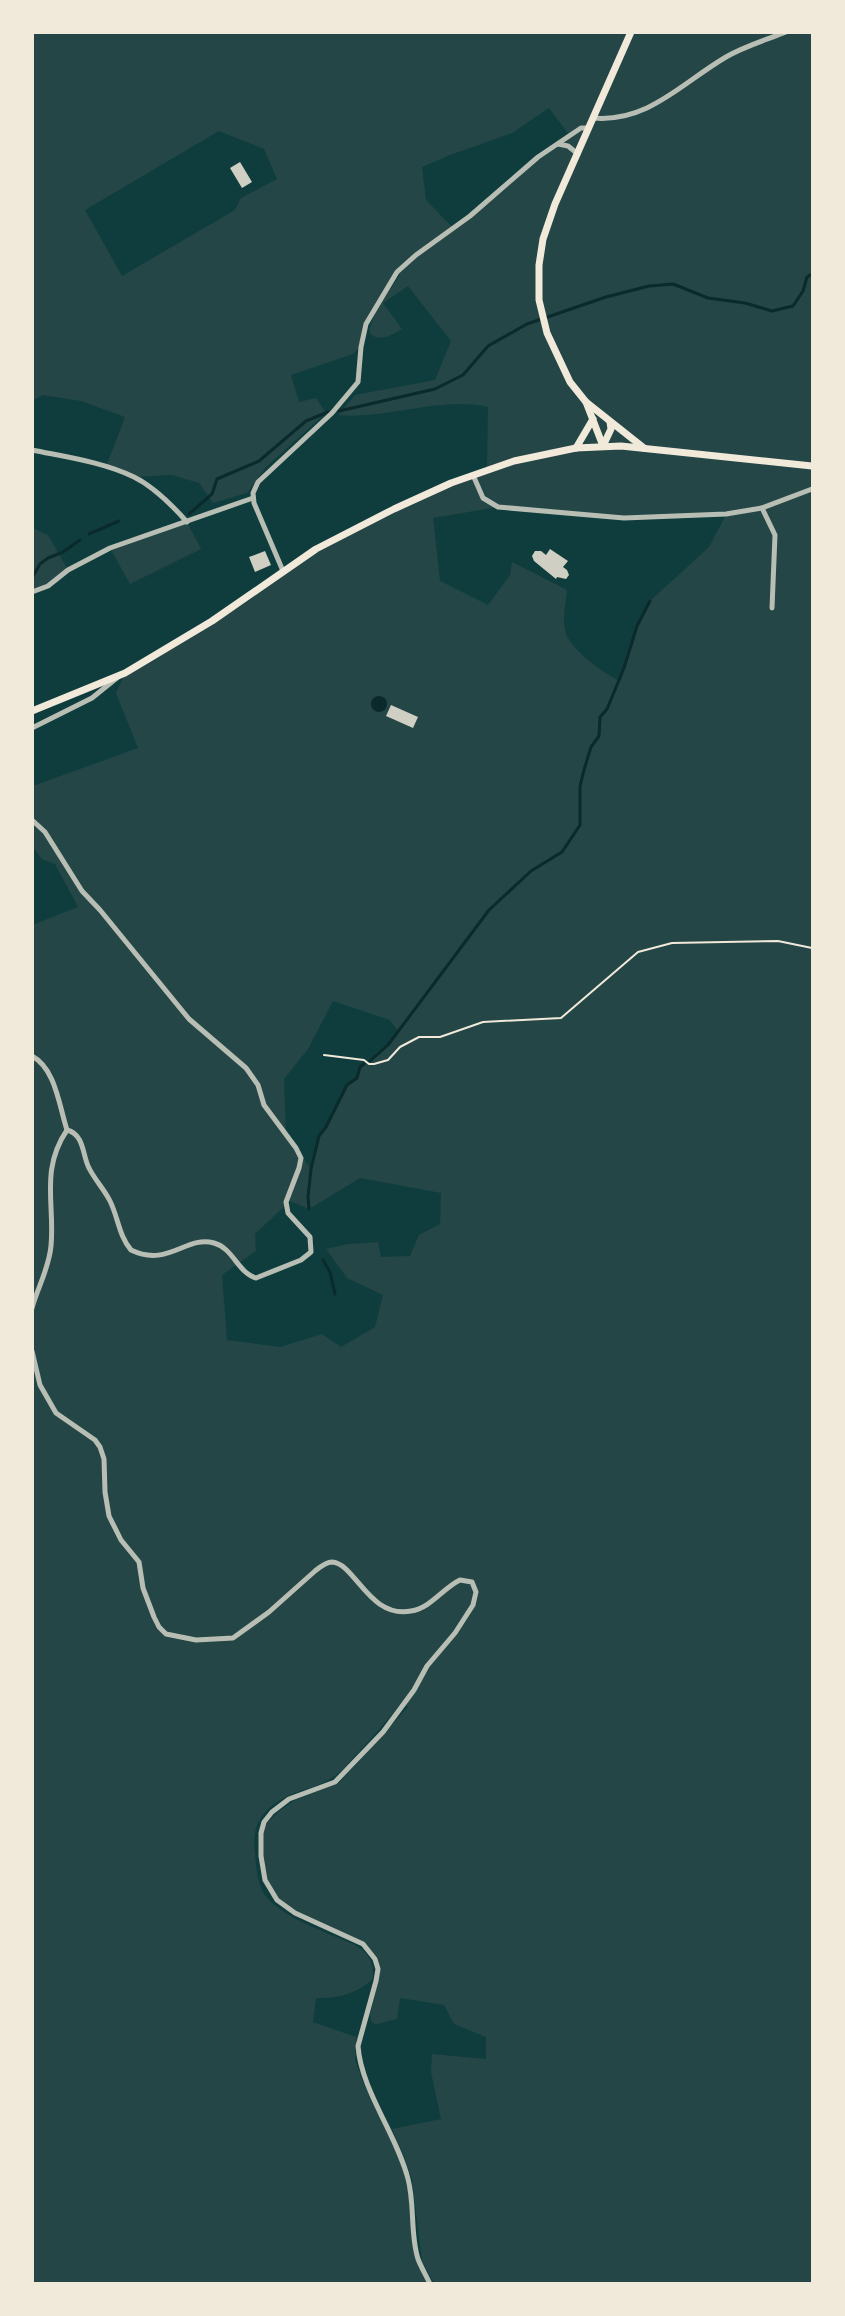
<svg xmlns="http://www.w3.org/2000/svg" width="845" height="2316" font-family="'Alegreya Sans',sans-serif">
<rect width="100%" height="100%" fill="#0f3d3e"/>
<g fill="#244646" fill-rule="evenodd">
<path d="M33 33H812V2283H434L422 2261 412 2180 404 2156 392 2129 441 2119 431 2072 432 2054 486 2059V2037L454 2024 444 2005 400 1998 397 2019 377 2024 372 2023 370 2015 379 1978 378 1958 365 1943 297 1911 280 1900 270 1889 267 1878 261 1837 266 1824 279 1811 295 1800 339 1783 408 1707 402 1702C387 1721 371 1739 355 1756 349 1763 343 1770 336 1775 318 1789 293 1790 274 1804 257 1817 252 1832 255 1853 256 1865 257 1879 262 1890 273 1915 331 1934 355 1945 369 1953 374 1963 373 1979 358 1993 337 1999 316 1998L313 2022 356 2037 355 2060 364 2085 394 2144 404 2174 410 2199 414 2254 427 2283H33L32 925 78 907 55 864 42 859 33 847V786L138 748 116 693 125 673 180 640 283 571 394 509 487 470 488 407C438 396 388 420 338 415L355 395 435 380 451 341 408 286 383 303 402 329C392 335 379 343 370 333 369 316 391 289 400 275L397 272 366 324 361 347 353 354 291 375 299 402 316 398 326 413 266 467 247 493 213 503 199 483 172 475 134 477 106 467 125 417 81 401 43 395 33 400ZM549 108 570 136 538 157 453 228 426 200 422 167 450 155 512 133ZM219 131 264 149 277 179 241 198 235 210 122 276 85 210ZM498 507 624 518 726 515 709 547 650 601 637 626 624 668 618 680C602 672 568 648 565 630 562 617 566 603 567 590L512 562 510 575 488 605 440 581 433 518ZM333 1001 390 1020 398 1031 380 1054 360 1067 357 1078 347 1085 326 1127 319 1136 311 1169 286 1133 284 1079 308 1049ZM360 1178 441 1193 440 1224 419 1235 410 1256 381 1257 378 1242 348 1244 326 1249 347 1278 383 1295 375 1327 341 1347 322 1334 280 1347 227 1340 222 1275 256 1251 255 1234 290 1201 309 1209Z"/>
<polygon points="187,522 201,549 130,584 110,548"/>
<polygon points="33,528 48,535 68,570 48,586 33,592"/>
</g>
<circle fill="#0a2a2b" cx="379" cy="704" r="8"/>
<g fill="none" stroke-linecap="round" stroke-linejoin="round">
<g stroke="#0a2a2b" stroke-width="3">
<polyline points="339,411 435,389 463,375 488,346 527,324 606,297 649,286 673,284 708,298 745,303 772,311 793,306 803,291 807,277 812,274"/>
<polyline points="189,514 212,494 217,479 259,461 306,421 328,412"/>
<polyline points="89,534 119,521"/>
<polyline points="32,578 40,564 48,558 63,552 80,540"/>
<polyline points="370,1061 388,1045 489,910 531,871 562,852 580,825 580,786 584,770 591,747 599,736 600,717 607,709 624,668 637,626 650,601"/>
<polyline points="309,1209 308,1197 311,1169 319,1136 326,1127 347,1085 357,1078 360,1067 364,1064"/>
<polyline points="323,1260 330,1272 335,1294"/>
</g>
</g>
<g fill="#cfcfc3">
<polygon points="240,162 252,182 242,188 230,168"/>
<polygon points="550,549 568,561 563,567 567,570 569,575 566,579 557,577 556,579 534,561 532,556 535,551 541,551 546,555"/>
<polygon points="265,551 271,565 255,572 249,557"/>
<polygon points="391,705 418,717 413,728 386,716"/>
</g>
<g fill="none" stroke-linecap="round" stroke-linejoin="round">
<polyline stroke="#f1e9da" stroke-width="2" points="324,1055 364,1060 369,1064 374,1064 388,1060 400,1047 419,1037 440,1037 483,1022 561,1018 638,952 672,943 778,941 812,948"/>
<g stroke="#b8beb3" stroke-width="5">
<path d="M593 118C648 123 683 82 726 57 745 46 766 40 786 32"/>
<polyline points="558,144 568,146 578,154"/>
<path d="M32 450C66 457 103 462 134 477 154 487 172 505 187 522"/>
<polyline points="473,475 483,498 498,507 624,518 726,514 762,508 812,489"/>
<polyline points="762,508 775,535 772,608"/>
<polyline points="283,571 254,503 253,493 258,482 332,413 358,382 361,347 366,324 397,272 416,255 470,216 538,157 581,128 589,128"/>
<polyline points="32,592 48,586 68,570 110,548 253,498"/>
<polyline points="32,728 92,698 118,677"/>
<path d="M32 820 45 832 82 891 100 910 189 1019 246 1068 258 1085 264 1105 296 1148 301 1158 299 1168 286 1202 288 1213 310 1237 311 1252 301 1260 256 1278C238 1273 233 1248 214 1243 186 1235 168 1268 131 1250 119 1236 118 1217 110 1201 104 1189 95 1180 89 1168 82 1155 85 1135 67 1130"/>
<path d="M32 1056C56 1069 59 1106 67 1130"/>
<path d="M32 1308C38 1287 49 1268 51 1246 55 1204 40 1170 67 1130"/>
<path d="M32 1351 40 1385 56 1413 95 1440 100 1447 104 1459 105 1492 109 1516 121 1540 139 1562 143 1588 154 1617 159 1627 166 1634 196 1640 233 1638 269 1612 315 1571C320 1567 326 1562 332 1562 355 1563 369 1619 411 1611 431 1608 443 1588 460 1580L472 1582 476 1592 473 1605 455 1633 427 1666 414 1690 383 1732 335 1782 289 1799 272 1812 264 1822 261 1833V1856L265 1880 277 1900 295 1913 363 1944 375 1959 378 1969 376 1981 358 2046C361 2090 397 2135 408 2179 415 2205 410 2234 418 2259 421 2267 426 2275 430 2284"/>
</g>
<g stroke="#f1e9da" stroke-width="7">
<polyline points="586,402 644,448"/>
<polyline points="603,446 586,402 570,382 547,333 539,300 539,265 543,239 555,204 631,32"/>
<polyline points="603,446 611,429 610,422"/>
<polyline points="576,448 593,419"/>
<polyline points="32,711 125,673 212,621 316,549 394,509 451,483 514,461 576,448 621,446 812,466"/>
</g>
</g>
<rect width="845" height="2316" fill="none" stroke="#f1e9da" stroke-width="68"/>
</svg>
